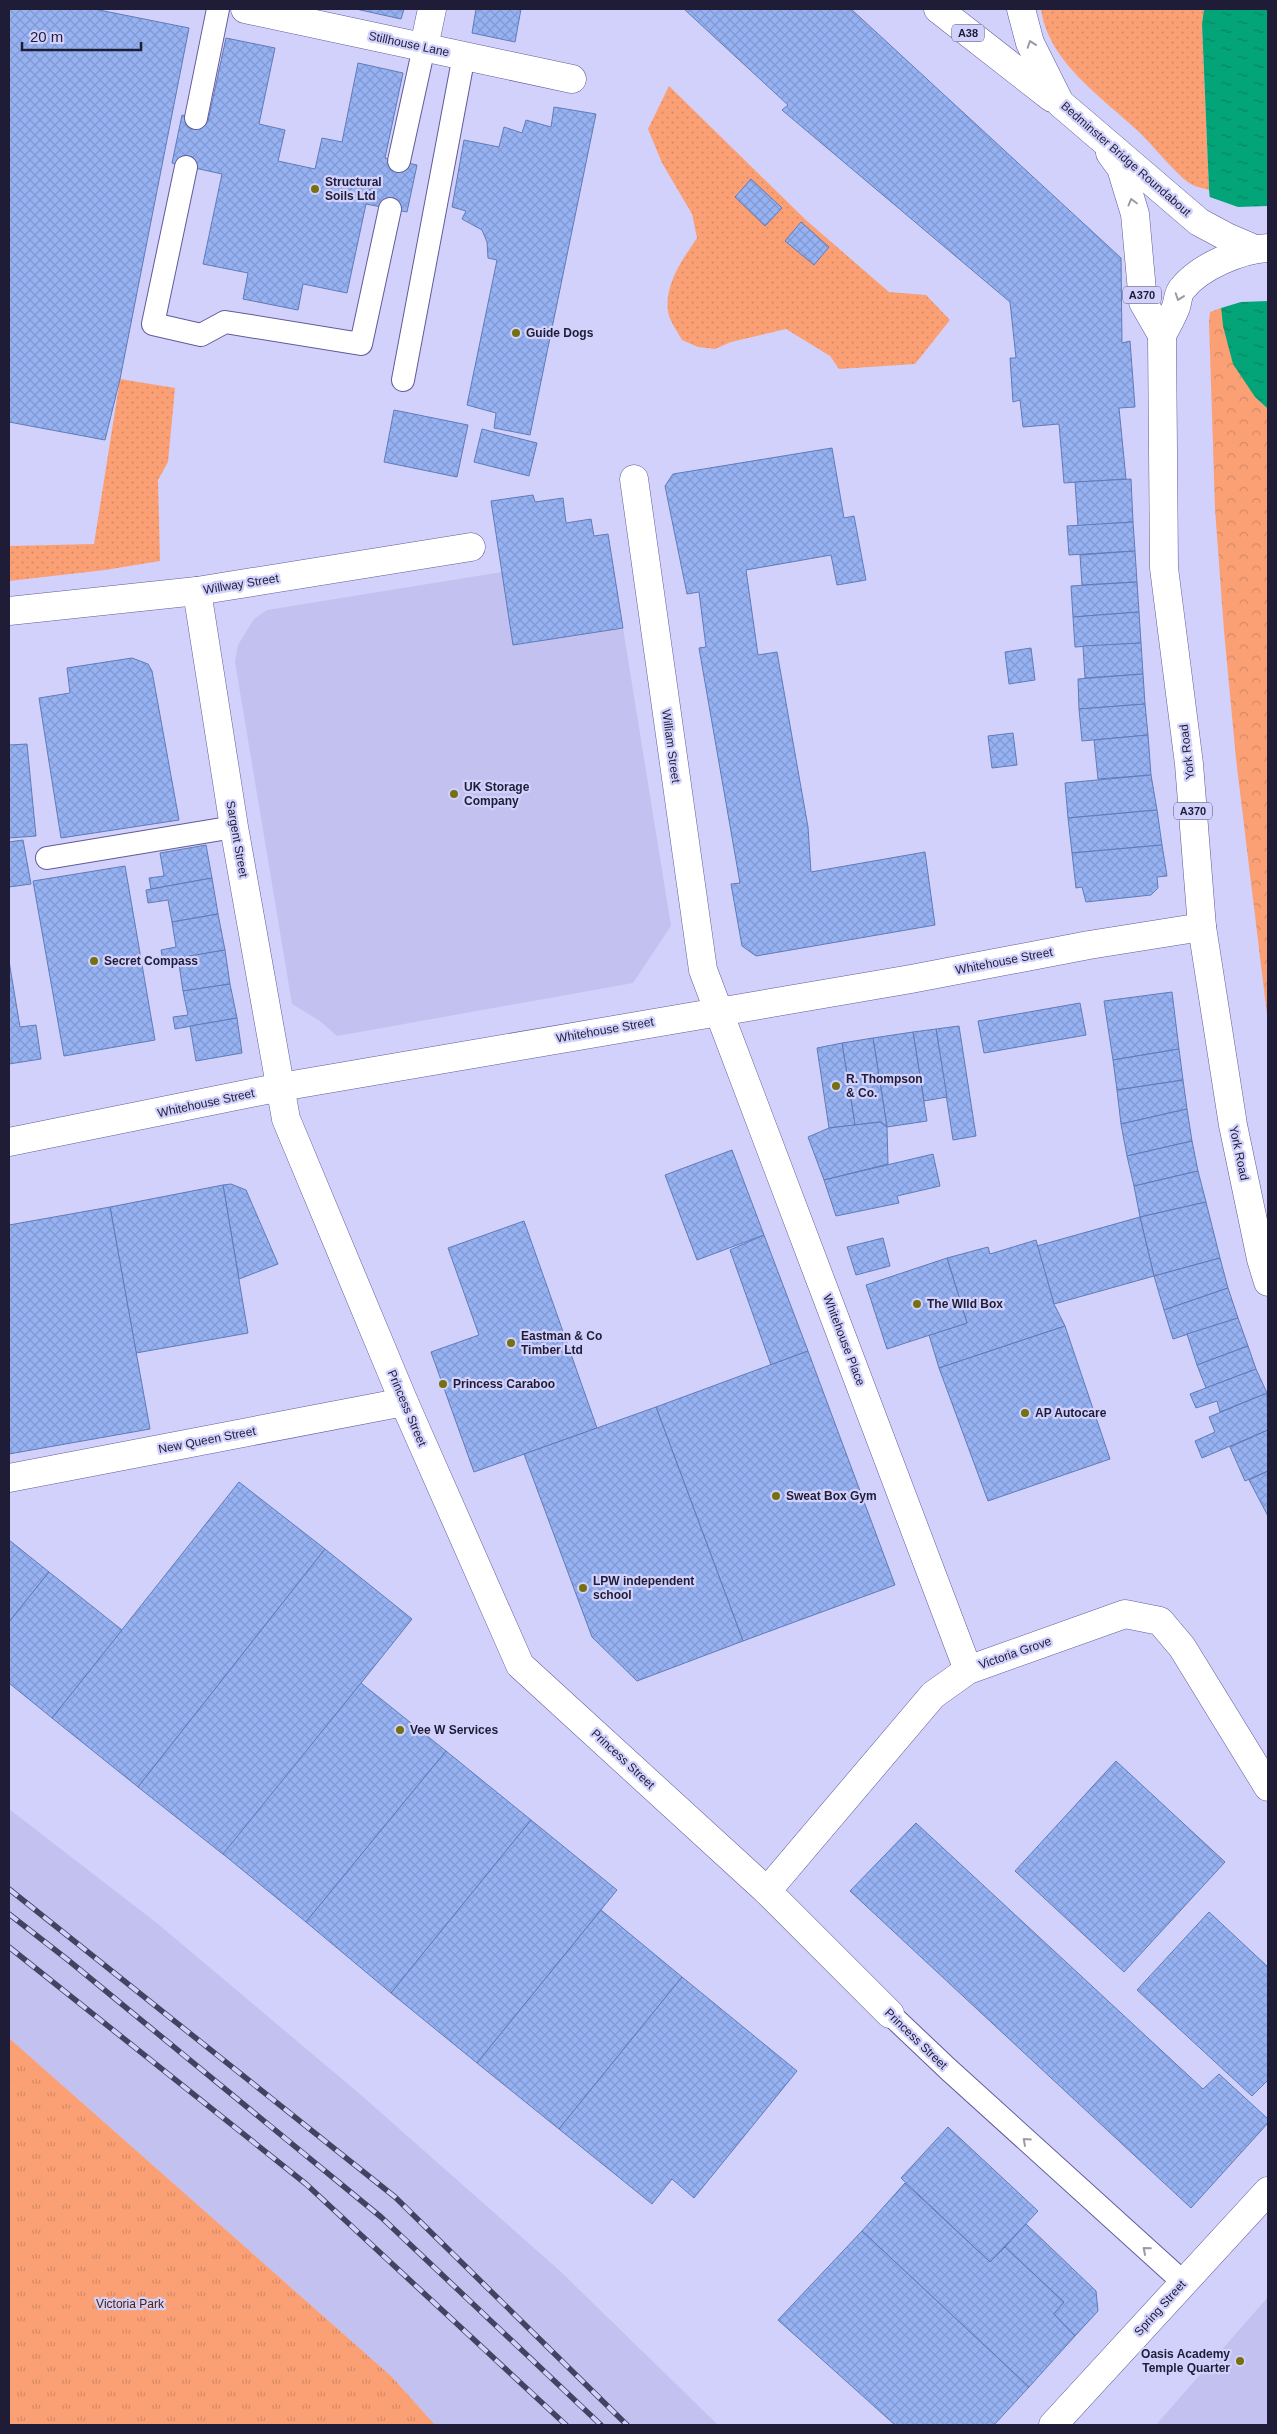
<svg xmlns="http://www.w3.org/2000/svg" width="1277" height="2434" font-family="Arial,sans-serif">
<defs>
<pattern id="grass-dots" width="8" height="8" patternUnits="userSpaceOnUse" patternTransform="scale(1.25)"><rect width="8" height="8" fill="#fba075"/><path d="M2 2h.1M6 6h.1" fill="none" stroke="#d78966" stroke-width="1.8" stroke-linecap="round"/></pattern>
<pattern id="forest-crowns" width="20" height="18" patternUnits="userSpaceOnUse" patternTransform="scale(1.25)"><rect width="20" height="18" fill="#fba075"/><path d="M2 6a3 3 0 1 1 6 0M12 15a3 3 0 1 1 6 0" fill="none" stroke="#d78966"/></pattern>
<pattern id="park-tufts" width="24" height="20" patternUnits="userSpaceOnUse" patternTransform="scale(1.25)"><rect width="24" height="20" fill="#fba075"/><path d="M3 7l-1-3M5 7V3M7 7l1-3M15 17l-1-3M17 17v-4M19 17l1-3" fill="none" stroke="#d78966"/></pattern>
<pattern id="water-ripples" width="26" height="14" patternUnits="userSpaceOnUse" patternTransform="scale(1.25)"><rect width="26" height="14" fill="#04a479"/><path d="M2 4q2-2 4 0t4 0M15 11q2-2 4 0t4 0" fill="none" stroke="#058564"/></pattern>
<pattern id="building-cross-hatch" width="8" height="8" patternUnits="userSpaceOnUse" patternTransform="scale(1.25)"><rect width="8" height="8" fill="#96b2f3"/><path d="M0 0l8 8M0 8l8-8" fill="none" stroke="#8198d1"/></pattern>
</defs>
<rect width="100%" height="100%" fill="#d2d1fc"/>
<g fill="#c2c1ef">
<polygon points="502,572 513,645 623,628 671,926 633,983 337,1036 320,1021 292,1004 235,662 238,645 254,619 267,610"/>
<polygon points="9,1809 158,1924 361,2095 560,2271 718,2425 435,2425 392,2377 9,2038"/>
<polygon points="1268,2297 1268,2425 1156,2425"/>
</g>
<g fill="url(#grass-dots)">
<path d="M1041 9H1204L1202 24 1209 190C1203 188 1196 187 1191 184 1178 177 1152 144 1139 132 1103 98 1048 62 1041 9Z"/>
<path d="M669 86 807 221 889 292 926 295 950 320 915 364 839 369 830 356 786 329 731 342 715 349 698 347 682 340C678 332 670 322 668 312 664 284 683 259 697 238L692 214 662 163 648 129Z"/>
<polygon points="120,379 175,388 168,462 158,480 160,561 105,570 9,581 9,546 94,544"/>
</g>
<polygon fill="url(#forest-crowns)" points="1221,308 1255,397 1268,409 1268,1023 1236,759 1224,631 1215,509 1209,322 1210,312"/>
<polygon fill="url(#park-tufts)" points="9,2038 392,2377 435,2425 9,2425"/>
<polygon fill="url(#water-ripples)" points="1204,9 1268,9 1268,409 1255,397 1233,364 1223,326 1209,190 1202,24"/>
<polygon fill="#d2d1fc" points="1207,196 1238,207 1268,206 1268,301 1241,302 1221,308 1218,303"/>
<g fill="url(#building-cross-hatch)" stroke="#617bb8">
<polygon points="9,9 94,9 189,28 120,379 105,440 9,422"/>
<polygon points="356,9 404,9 401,19"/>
<polygon points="476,9 521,9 515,42 472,33"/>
<polygon points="684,9 851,9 1121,258 1122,343 1130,341 1135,407 1119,408 1126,479 1064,483 1059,424 1023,427 1020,400 1013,402 1010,358 1016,358 1010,302 782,110 788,105"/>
<polygon points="226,38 275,48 259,124 285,130 278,161 315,169 322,138 342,142 358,63 403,73 385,158 417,165 407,212 366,204 347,293 303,284 298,310 243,299 248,273 203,264 222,174 172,163 182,115 208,121"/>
<polygon points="554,107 596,114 530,435 494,428 496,413 467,405 497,260 488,258 487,242 482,230 462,219 466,211 452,207 464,140 499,147 504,127 522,133 526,120 551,127"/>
<polygon points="751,179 782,208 765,226 735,197"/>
<polygon points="801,222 829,247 814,265 785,241"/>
<polygon points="394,410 468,425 457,477 384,462"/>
<polygon points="482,429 537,443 529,476 474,462"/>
<polygon points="832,448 844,518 854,516 866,580 837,585 831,555 746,570 758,655 777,652 808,827 811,872 925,852 935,925 756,956 742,946 731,884 740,883 699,648 706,647 699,592 687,594 665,486 673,474"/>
<polygon points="1131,479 1133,522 1078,526 1075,482"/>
<polygon points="533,495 535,502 563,498 566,523 591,519 594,536 608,534 623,628 513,645 491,501"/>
<polygon points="1133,522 1135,551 1069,555 1067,526"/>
<polygon points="1135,551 1137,582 1082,585 1080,555"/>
<polygon points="1137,582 1139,612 1073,617 1071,586"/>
<polygon points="1139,612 1141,643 1075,647 1073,617"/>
<polygon points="1141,643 1143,674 1085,678 1083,646"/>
<polygon points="1031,648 1035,680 1009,684 1005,652"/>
<polygon points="132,658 148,664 152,671 179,820 61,838 39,698 70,693 67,668"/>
<polygon points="1143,674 1145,704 1079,709 1078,679"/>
<polygon points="1145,704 1148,735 1082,741 1079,709"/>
<polygon points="1013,733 1017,765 992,768 988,736"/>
<polygon points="1148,735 1151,775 1098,779 1094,740"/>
<polygon points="27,744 36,836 9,838 9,745"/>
<polygon points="1151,775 1157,810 1068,818 1065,783"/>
<polygon points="1157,810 1162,845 1072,853 1068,818"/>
<polygon points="23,840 31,884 9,887 9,842"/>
<polygon points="206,845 212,878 151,889 149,878 164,876 160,853"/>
<polygon points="1162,845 1167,876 1157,877 1158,888 1151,895 1086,902 1082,887 1076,888 1072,853"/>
<polygon points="125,866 155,1040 64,1056 33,881"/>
<polygon points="212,878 218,914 172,922 168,900 148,903 146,890"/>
<polygon points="218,914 225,950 163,961 161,950 176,947 172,922"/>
<polygon points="225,950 230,984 183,991 178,958"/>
<polygon points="9,961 20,1027 36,1025 41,1059 9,1064"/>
<polygon points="230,984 237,1018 175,1029 173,1017 188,1015 183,991"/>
<polygon points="1172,992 1179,1049 1113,1060 1104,1001"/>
<polygon points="1080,1003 1086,1035 984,1053 978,1021"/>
<polygon points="237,1018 242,1053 196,1061 190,1026"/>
<polygon points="959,1026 976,1136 953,1140 936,1029"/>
<polygon points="936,1029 947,1097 924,1101 913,1032"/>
<polygon points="913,1032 927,1121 887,1127 873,1038"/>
<polygon points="873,1038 887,1127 880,1122 855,1125 842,1043"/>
<polygon points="842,1043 855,1125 829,1128 817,1048"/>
<polygon points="1179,1049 1183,1080 1117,1090 1113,1060"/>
<polygon points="1183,1080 1187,1109 1121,1124 1117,1090"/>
<polygon points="1187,1109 1192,1141 1127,1156 1121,1124"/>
<polygon points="880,1122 887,1127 888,1164 824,1180 808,1137 829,1128"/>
<polygon points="1192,1141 1198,1171 1134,1186 1127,1156"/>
<polygon points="732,1150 764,1235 697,1260 665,1175"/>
<polygon points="933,1154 940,1186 897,1196 899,1203 836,1216 824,1180"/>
<polygon points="1198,1171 1206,1202 1140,1217 1134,1186"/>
<polygon points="231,1184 246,1190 278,1264 239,1279 223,1185"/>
<polygon points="223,1185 248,1333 136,1353 110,1207"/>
<polygon points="1206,1202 1220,1258 1154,1276 1140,1217"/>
<polygon points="110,1207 150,1429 9,1454 9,1225"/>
<polygon points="1140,1217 1154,1276 1054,1304 1037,1246"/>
<polygon points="524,1221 597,1428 474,1472 431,1352 479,1335 448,1248"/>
<polygon points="764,1235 808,1351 771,1365 730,1250"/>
<polygon points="883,1238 890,1266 856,1275 847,1247"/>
<polygon points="1036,1240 1054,1304 1065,1326 939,1368 929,1335 967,1323 947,1258 988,1247 990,1254"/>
<polygon points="947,1258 967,1323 887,1349 866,1285"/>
<polygon points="1220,1258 1228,1288 1164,1310 1154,1276"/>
<polygon points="1228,1288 1238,1318 1173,1339 1164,1310"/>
<polygon points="1238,1318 1248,1346 1197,1365 1187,1334"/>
<polygon points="1065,1326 1110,1459 988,1501 939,1368"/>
<polygon points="1248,1346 1256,1369 1206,1388 1197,1365"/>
<polygon points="808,1351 895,1585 743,1641 656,1407"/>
<polygon points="1256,1369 1267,1393 1220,1412 1217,1401 1196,1408 1190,1394"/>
<polygon points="1267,1393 1268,1430 1202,1458 1195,1441 1215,1432 1209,1417"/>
<polygon points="656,1407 743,1641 637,1681 592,1637 524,1454"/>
<polygon points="1268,1430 1268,1471 1245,1481 1230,1447"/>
<polygon points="1268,1471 1268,1516 1249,1480"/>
<polygon points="239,1482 325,1549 138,1787 52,1718"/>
<polygon points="9,1540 49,1572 9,1622"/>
<polygon points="325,1549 412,1619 224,1855 138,1787"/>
<polygon points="49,1572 122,1630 52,1718 9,1683 9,1622"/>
<polygon points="361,1683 446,1751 306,1922 223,1854"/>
<polygon points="446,1751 531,1820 391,1993 306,1922"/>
<polygon points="1116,1761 1225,1862 1124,1972 1015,1871"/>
<polygon points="531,1820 617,1890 477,2063 391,1993"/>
<polygon points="916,1823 1203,2089 1219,2074 1268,2119 1268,2123 1191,2208 850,1891"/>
<polygon points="601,1910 682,1977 559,2129 477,2063"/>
<polygon points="1209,1912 1268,1967 1268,2080 1252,2096 1137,1990"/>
<polygon points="682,1977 797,2071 694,2198 672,2179 652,2204 559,2129"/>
<polygon points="948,2127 1038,2211 990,2262 901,2178"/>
<polygon points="905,2183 990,2262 1005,2247 1064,2302 1054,2314 1075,2336 1029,2387 862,2231"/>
<polygon points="1026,2224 1096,2291 1098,2311 1075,2336 1054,2314 1064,2302 1005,2247"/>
<polygon points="862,2231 1029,2387 994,2425 895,2425 778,2320"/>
</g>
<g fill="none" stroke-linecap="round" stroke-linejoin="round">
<defs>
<g id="lane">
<polyline points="196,118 218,9"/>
<polyline points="399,161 424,47"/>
<polyline points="186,167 153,324 201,335 225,322 361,344 390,209"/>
<polyline points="403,380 464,55"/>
<polyline points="47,858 234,827"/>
<polyline points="890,2014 948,2069 1183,2282"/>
</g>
<g id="street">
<polyline points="245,9 572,79"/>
<polyline points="424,47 432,9"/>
<polyline points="634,479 703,970 968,1670"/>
<polyline points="197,591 234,827 286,1119 404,1402 520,1665 767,1891 890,2014"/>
<polyline points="9,611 197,591 471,547"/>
<polyline points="9,1142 281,1087 911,979 1089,945 1202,927"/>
<polyline points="9,1478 404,1402"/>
<polyline points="767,1891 933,1695 968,1670 1125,1614 1160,1621 1182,1647 1268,1787"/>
<polyline points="1053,2425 1268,2191"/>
</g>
<g id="highway">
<polyline points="938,9 1052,98"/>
<polyline points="1021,9 1030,43 1060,103 1199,222 1227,237 1255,249"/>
<polyline points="1110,153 1121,168 1135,214 1143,302 1162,335"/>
<path d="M1268 248C1241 249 1199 267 1182 289 1178 293 1178 301 1176 307 1172 317 1167 326 1162 335L1164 568 1189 764 1202 927 1233 1125 1261 1259 1268 1282"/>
</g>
</defs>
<use href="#lane" stroke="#605b9a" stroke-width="24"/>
<use href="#street" stroke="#605b9a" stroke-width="29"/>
<use href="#highway" stroke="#605b9a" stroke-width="29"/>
<use href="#lane" stroke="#fff" stroke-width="22"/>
<use href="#street" stroke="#fff" stroke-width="28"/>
<use href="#highway" stroke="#fff" stroke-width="28"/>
<defs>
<g id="rail">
<polyline points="9,1889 395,2197 627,2425"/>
<polyline points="9,1914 68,1960 381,2217 601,2425"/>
<polyline points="9,1947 306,2184 566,2425"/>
</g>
</defs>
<use href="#rail" stroke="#434260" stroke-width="5.5"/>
<use href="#rail" stroke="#d2d1fc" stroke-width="4" stroke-dasharray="11" stroke-linecap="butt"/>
</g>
<defs><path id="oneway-chevron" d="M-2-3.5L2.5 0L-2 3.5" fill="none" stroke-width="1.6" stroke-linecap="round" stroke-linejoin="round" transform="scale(1.25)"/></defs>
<g stroke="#9a99a5">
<use href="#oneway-chevron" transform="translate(1031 44) rotate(-109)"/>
<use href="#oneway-chevron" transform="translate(1132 202) rotate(-105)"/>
<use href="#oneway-chevron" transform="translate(1179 297) rotate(109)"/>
<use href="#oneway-chevron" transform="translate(1026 2141) rotate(-138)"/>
<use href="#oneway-chevron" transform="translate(1146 2250) rotate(-139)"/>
</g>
<g fill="#757011" stroke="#d2d1fc" stroke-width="2">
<circle cx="315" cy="189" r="5"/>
<circle cx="516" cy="333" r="5"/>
<circle cx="454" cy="794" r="5"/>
<circle cx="94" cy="961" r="5"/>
<circle cx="836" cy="1086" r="5"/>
<circle cx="917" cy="1304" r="5"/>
<circle cx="511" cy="1343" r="5"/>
<circle cx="443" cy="1384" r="5"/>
<circle cx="1025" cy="1413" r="5"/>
<circle cx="776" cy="1496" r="5"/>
<circle cx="583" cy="1588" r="5"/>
<circle cx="400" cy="1730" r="5"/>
<circle cx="1240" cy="2361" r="5"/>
</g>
<g text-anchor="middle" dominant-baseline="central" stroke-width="4.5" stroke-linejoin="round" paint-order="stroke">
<g fill="#d2d1fc" stroke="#545272" stroke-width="1">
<rect x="952" y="24.5" width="32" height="17" rx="4"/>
<rect x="1123" y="286.5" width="38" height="17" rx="4"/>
<rect x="1174" y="802.5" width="38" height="17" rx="4"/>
</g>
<g font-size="11" font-weight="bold" fill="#1e1c37">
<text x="968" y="33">A38</text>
<text x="1142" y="295">A370</text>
<text x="1193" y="811">A370</text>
</g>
<g font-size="12" fill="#1e1c37" stroke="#d2d1fc">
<text transform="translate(409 44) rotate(12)">Stillhouse Lane</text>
<text transform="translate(1126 159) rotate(41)">Bedminster Bridge Roundabout</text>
<text transform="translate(241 584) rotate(-9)">Willway Street</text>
<text transform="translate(671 746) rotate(82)">William Street</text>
<text transform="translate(1187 752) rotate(-97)">York Road</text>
<text transform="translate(237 839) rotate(80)">Sargent Street</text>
<text transform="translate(1004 961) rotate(-11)">Whitehouse Street</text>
<text transform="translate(605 1030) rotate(-10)">Whitehouse Street</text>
<text transform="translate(206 1103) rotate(-12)">Whitehouse Street</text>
<text transform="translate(1239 1153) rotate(78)">York Road</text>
<text transform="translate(844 1340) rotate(69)">Whitehouse Place</text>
<text transform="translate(407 1408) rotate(67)">Princess Street</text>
<text transform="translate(207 1440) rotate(-11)">New Queen Street</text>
<text transform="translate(1015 1653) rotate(-19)">Victoria Grove</text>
<text transform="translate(623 1759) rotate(43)">Princess Street</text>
<text transform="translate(916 2039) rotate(44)">Princess Street</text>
<text transform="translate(1160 2308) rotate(-48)">Spring Street</text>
</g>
<g font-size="12" font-weight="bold" fill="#1e1c37" stroke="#d2d1fc" text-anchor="start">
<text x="325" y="182">Structural<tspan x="325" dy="14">Soils Ltd</tspan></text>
<text x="526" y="333">Guide Dogs</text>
<text x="464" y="787">UK Storage<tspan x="464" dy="14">Company</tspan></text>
<text x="104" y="961">Secret Compass</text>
<text x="846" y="1079">R. Thompson<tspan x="846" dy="14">&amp; Co.</tspan></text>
<text x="927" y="1304">The WIld Box</text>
<text x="521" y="1336">Eastman &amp; Co<tspan x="521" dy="14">Timber Ltd</tspan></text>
<text x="453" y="1384">Princess Caraboo</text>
<text x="1035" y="1413">AP Autocare</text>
<text x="786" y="1496">Sweat Box Gym</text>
<text x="593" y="1581">LPW independent<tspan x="593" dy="14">school</tspan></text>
<text x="410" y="1730">Vee W Services</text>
<text x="1230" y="2354" text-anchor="end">Oasis Academy<tspan x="1230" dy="14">Temple Quarter</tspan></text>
</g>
<g font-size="12" fill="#502208" stroke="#d2d1fc">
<text x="130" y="2304">Victoria Park</text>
</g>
</g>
<rect width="1277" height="2434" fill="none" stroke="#1e1c37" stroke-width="20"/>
<path d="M22 42v8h119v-8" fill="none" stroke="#1e1c37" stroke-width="2.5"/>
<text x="30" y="42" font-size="15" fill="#1e1c37" stroke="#d2d1fc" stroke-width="4" paint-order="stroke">20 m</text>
</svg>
